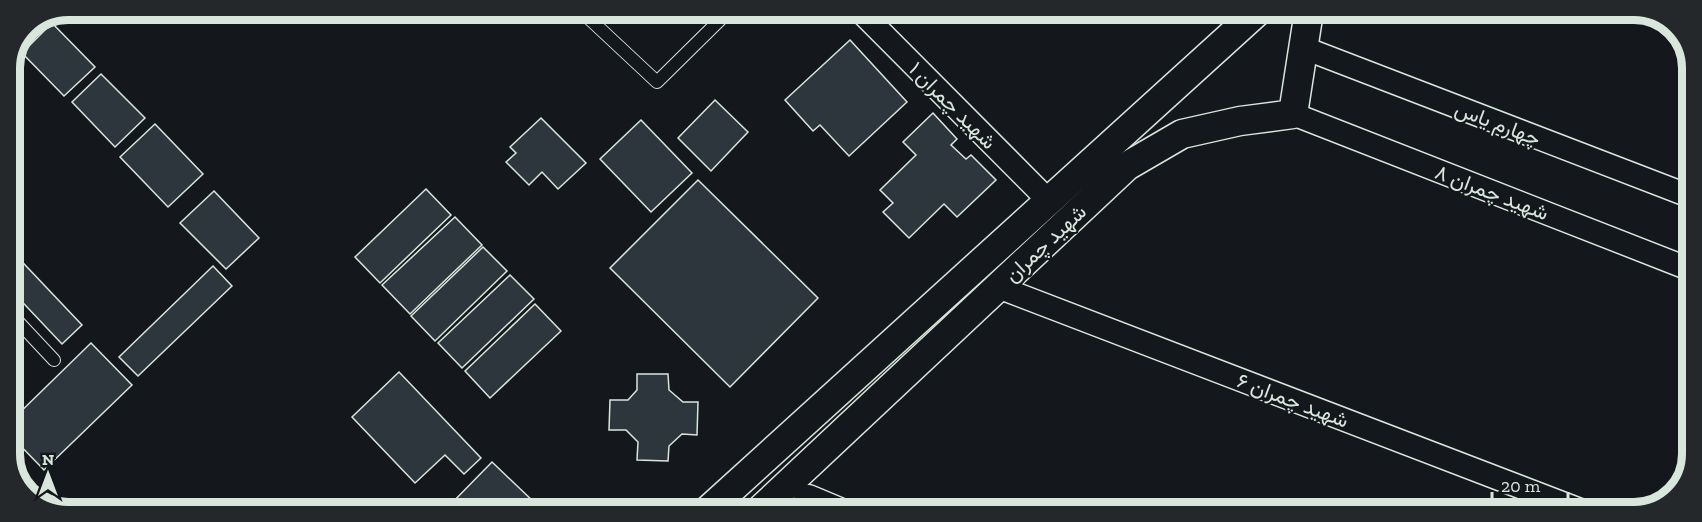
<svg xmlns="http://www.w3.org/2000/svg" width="1702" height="522" font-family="'Zilla Slab',Vazirmatn,serif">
<rect width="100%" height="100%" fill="#14181c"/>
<g fill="#2c363c" stroke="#d8e6dc" stroke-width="1.5">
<polygon points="207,9 235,9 221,23"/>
<polygon points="52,23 95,67 64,96 22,53"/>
<polygon points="850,40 907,102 849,156 820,125 813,131 785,100"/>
<polygon points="101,74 145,118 115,147 72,102"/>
<polygon points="715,100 748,132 711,171 678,138"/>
<polygon points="933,113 957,139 951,145 966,159 971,155 996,180 957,217 944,204 909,238 883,212 893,203 880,190 916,155 903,142"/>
<polygon points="541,118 586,163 558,189 542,172 529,185 506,162 516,153 510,147"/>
<polygon points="641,120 692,173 651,212 600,159"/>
<polygon points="155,124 203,174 168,207 120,157"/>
<polygon points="698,180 818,298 730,387 610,268"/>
<polygon points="426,189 451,215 380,283 355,257"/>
<polygon points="214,191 259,238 226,269 180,223"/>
<polygon points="455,217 482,245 410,314 382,285"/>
<polygon points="483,247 507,271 435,341 411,316"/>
<polygon points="9,248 82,325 62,344 9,288"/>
<polygon points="213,266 232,286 138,376 119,357"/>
<polygon points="510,275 534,299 462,368 438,343"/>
<polygon points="535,304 561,331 490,398 465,371"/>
<polygon points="91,343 132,385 44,470 9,434 9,423"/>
<polygon points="399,372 481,458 464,474 445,455 415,483 352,417"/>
<polygon points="637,374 668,374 669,390 683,402 698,402 697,435 682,434 669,446 668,461 637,460 638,442 626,430 609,430 610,400 628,400 637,390"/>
<polygon points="492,462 535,503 527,512 444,511"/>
</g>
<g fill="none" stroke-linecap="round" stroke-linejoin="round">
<defs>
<g id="service">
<polyline points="580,10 657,82 730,10"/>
<polyline points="9,312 54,360"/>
</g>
<g id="minor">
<polyline points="859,10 1048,200"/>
<polyline points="1304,48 1692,197"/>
<polyline points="1293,114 1692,270"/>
<polyline points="998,287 1588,513"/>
</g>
<g id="tertiary">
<polyline points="808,499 839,512"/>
<polyline points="706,512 1258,11"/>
<polyline points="758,512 1127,166 1182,134 1240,121 1293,114 1309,11"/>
</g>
</defs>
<use href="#service" stroke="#d8e6dc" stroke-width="14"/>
<use href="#minor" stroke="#d8e6dc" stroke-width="25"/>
<use href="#tertiary" stroke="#d8e6dc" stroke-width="31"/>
<use href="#service" stroke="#14181c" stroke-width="12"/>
<use href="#minor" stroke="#14181c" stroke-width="22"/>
<use href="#tertiary" stroke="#14181c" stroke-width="28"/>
</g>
<g text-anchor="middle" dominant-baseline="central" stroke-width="4.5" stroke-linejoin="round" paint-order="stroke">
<g font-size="21" fill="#d8e6dc" stroke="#14181c">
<text transform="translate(953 105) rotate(45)">شهید چمران ۱</text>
<text transform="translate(1498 123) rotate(21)">چهارم یاس</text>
<text transform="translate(1492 192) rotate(21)">شهید چمران ۸</text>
<text transform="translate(1045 243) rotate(-43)">شهید چمران</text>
<text transform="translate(1293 400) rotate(21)">شهید چمران ۶</text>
</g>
</g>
<path d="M0 0H1702V522H0ZM68 20H1634A48 48 0 0 1 1682 68V454A48 48 0 0 1 1634 502H68A48 48 0 0 1 20 454V68A48 48 0 0 1 68 20Z" fill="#24282b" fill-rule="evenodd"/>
<path fill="none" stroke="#d8e6dc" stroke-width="8" d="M68 20H1634A48 48 0 0 1 1682 68V454A48 48 0 0 1 1634 502H68A48 48 0 0 1 20 454V68A48 48 0 0 1 68 20Z"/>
<g transform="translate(48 474)" stroke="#14181c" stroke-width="4.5" paint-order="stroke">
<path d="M0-4.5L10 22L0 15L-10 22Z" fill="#d8e6dc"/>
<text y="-9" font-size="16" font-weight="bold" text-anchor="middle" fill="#d8e6dc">N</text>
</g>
<path d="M1492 492v9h76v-9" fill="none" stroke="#d8e6dc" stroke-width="3"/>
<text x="1501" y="492" font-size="18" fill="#d8e6dc" stroke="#14181c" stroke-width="4.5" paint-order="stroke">20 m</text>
</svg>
